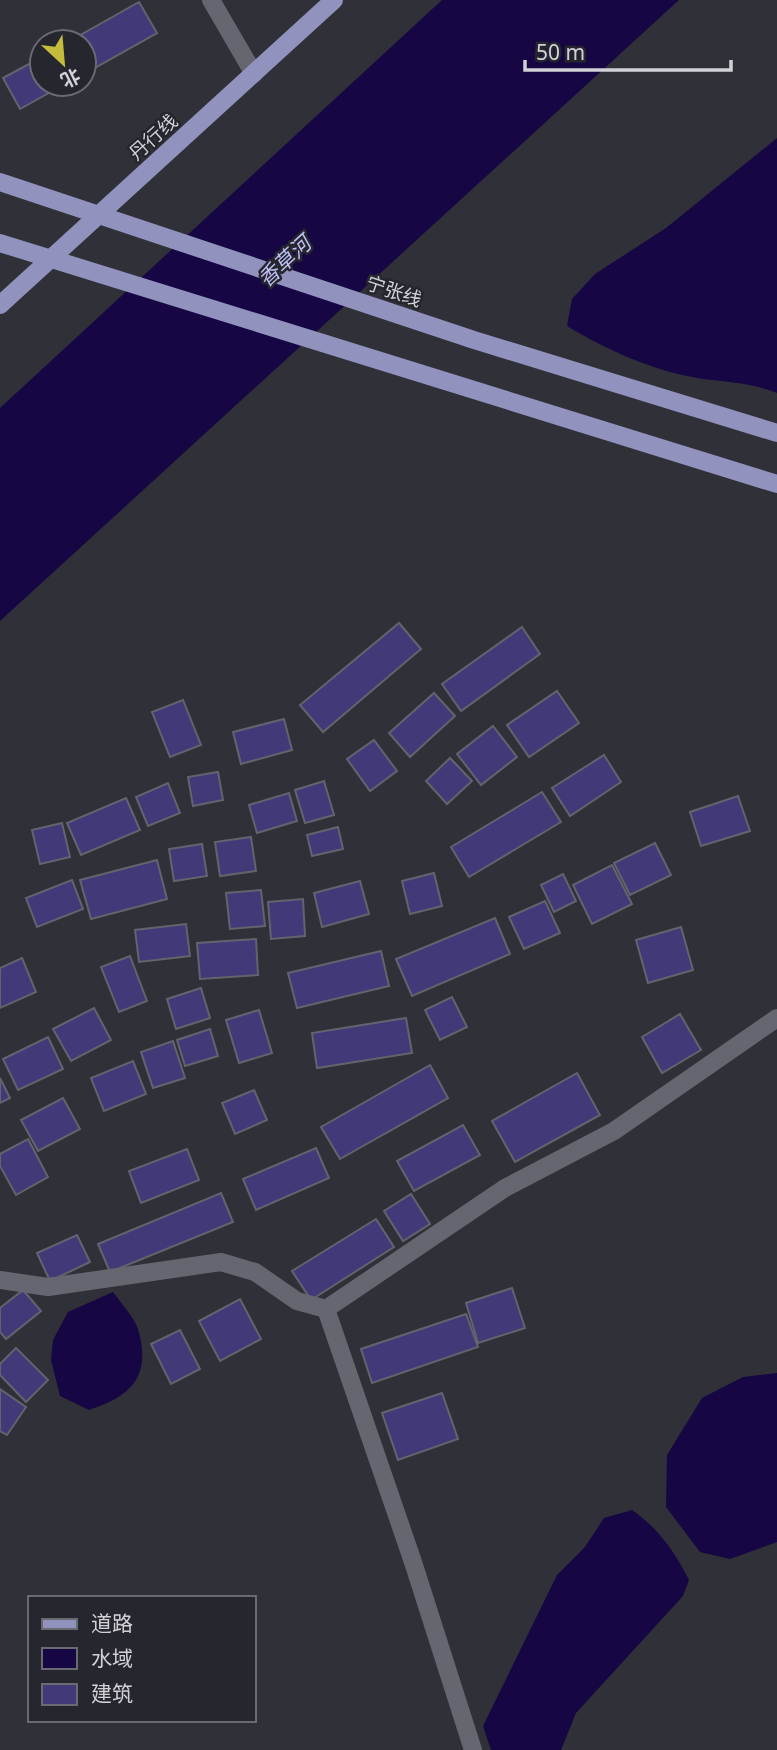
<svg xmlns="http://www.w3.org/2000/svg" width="777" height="1750" font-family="'Noto Sans','Noto Sans SC',sans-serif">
<rect width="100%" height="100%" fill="#303039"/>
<g fill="#160643">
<polygon points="442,0 679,0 0,621 0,408"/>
<path d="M777 138V393C744 380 719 383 687 376 645 367 603 348 567 326L572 299 595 274 666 228Z"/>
<path d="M113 1292C121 1303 134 1317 138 1329 152 1377 131 1396 89 1410L60 1396 51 1360 53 1340 68 1312Z"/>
<polygon points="777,1373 777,1542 730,1559 700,1552 666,1507 667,1455 702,1398 743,1377"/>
<path d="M632 1510C658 1528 675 1552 689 1580L683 1596 576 1713 561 1750H491L483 1726 557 1575 585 1547 604 1518Z"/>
</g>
<g fill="#403a79" stroke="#63636d" stroke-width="2">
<polygon points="139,2 157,33 84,74 84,42 68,42"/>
<polygon points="42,57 42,84 65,84 20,109 3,78"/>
<polygon points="399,623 421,649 323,732 300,705"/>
<polygon points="522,627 540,654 461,711 442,684"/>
<polygon points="557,691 579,723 529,757 507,725"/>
<polygon points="434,693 455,716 410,757 389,733"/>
<polygon points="183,700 201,745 170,757 152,712"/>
<polygon points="284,719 292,750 241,764 233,732"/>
<polygon points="493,726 517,757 481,785 457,754"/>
<polygon points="374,740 397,771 370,791 347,759"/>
<polygon points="604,755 621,782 570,816 552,788"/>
<polygon points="450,758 472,781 447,804 426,781"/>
<polygon points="218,772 223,800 193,806 188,777"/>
<polygon points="324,781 334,815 305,823 295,790"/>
<polygon points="168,783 180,813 148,826 136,797"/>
<polygon points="542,792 561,822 469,877 451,847"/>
<polygon points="289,793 297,821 257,833 249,805"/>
<polygon points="738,796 750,831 701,846 690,812"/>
<polygon points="126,798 140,830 81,855 67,823"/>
<polygon points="62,823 70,857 40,864 32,830"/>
<polygon points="338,827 343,849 312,856 307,835"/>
<polygon points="251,837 256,871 220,876 215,842"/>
<polygon points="655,843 671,875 630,895 614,863"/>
<polygon points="202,844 207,876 174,881 169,849"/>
<polygon points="157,860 167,899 91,919 80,880"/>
<polygon points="612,865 632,904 592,924 573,885"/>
<polygon points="434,873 442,906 410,914 402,881"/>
<polygon points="563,874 576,901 554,912 541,885"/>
<polygon points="72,880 83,909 37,927 26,898"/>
<polygon points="360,881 369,914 322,927 314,893"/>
<polygon points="261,890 265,926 230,929 226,893"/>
<polygon points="303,899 305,936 271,939 268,902"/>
<polygon points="545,901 560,933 524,949 509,917"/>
<polygon points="495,918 510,954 412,996 396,959"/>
<polygon points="186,924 190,956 139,962 135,930"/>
<polygon points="681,927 693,970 648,983 636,940"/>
<polygon points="256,939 258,975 200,979 197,943"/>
<polygon points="381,951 389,986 297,1008 288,973"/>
<polygon points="130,956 147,1001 119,1012 101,967"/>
<polygon points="22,958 36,992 0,1008 0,968"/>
<polygon points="201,988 210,1018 176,1029 167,999"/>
<polygon points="452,997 467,1027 440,1040 425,1010"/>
<polygon points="94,1008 111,1040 71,1061 53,1029"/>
<polygon points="259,1010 272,1053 239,1063 226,1020"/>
<polygon points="680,1014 701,1050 662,1073 642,1037"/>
<polygon points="406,1018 412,1053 317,1068 312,1033"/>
<polygon points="210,1029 218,1056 185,1066 177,1040"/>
<polygon points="48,1037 63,1069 18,1090 3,1059"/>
<polygon points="173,1041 185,1078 153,1088 141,1052"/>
<polygon points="133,1061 146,1094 104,1111 91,1078"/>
<polygon points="430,1065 448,1098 340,1159 321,1127"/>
<polygon points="577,1073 600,1115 515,1162 492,1121"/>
<polygon points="0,1078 10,1098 0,1103"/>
<polygon points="254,1090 267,1120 235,1134 222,1103"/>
<polygon points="63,1098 80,1129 38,1151 21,1120"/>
<polygon points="463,1125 480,1155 414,1191 397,1161"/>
<polygon points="28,1139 48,1177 16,1195 0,1166 0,1154"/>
<polygon points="316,1148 329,1178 256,1210 243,1179"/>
<polygon points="187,1149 199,1180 141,1203 129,1171"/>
<polygon points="221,1193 233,1222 110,1272 98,1244"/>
<polygon points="411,1194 430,1224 403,1241 384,1211"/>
<polygon points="376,1219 394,1247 311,1300 292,1271"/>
<polygon points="77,1235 90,1262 50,1281 37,1253"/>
<polygon points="512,1288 525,1328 478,1343 466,1303"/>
<polygon points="23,1290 41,1311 6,1339 0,1332 0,1308"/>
<polygon points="240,1299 261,1339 220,1361 199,1321"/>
<polygon points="466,1314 478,1347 372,1383 361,1349"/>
<polygon points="180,1330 200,1369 171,1384 151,1344"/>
<polygon points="16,1348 48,1380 26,1402 0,1375 0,1364"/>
<polygon points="0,1389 26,1407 7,1435 0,1431"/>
<polygon points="442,1393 458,1439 398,1460 382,1413"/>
</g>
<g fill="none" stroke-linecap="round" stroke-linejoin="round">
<g stroke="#666670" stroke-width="18">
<polyline points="211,0 254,74"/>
<polyline points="0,1280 48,1287 221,1262 255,1272 297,1301 326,1309"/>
<polyline points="473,1750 413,1562 326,1309 505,1188 614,1131 777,1018"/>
</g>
<g stroke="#9292bf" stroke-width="18">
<polyline points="0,182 474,340 777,433"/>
<polyline points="0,243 777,484"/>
<polyline points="0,305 334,0"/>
</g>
</g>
<g text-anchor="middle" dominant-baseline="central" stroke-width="5" stroke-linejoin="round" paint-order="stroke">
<g font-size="19" fill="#d1d1d7" stroke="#26262e">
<text transform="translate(153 137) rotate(-42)">丹行线</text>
<text transform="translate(394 291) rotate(19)">宁张线</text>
</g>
<g font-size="21" font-style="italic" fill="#c0c0fa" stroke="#26262e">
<text transform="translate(284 261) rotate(-43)">香草河</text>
</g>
</g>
<rect x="28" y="1596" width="228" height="126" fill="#26262e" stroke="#6a6a72" stroke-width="2"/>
<rect x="42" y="1619" width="35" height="10" fill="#9292bf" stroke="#6a6a72" stroke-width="2"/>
<text x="91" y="1631" font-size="21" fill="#d1d1d7">道路</text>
<rect x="42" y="1648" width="35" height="21" fill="#160643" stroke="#6a6a72" stroke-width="2"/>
<text x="91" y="1666" font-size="21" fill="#d1d1d7">水域</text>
<rect x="42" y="1684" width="35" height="21" fill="#403a79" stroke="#6a6a72" stroke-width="2"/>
<text x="91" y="1701" font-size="21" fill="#d1d1d7">建筑</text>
<g transform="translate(63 63) rotate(154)"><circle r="33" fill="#26262e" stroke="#6a6a72" stroke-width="2"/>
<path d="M0-5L12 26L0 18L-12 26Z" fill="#c6bc3c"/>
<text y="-10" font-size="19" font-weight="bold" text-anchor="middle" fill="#d1d1d7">北</text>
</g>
<path d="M525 60v10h206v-10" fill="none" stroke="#d1d1d7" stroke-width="3.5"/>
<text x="536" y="60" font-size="21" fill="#d1d1d7" stroke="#26262e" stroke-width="5" paint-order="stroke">50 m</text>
</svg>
